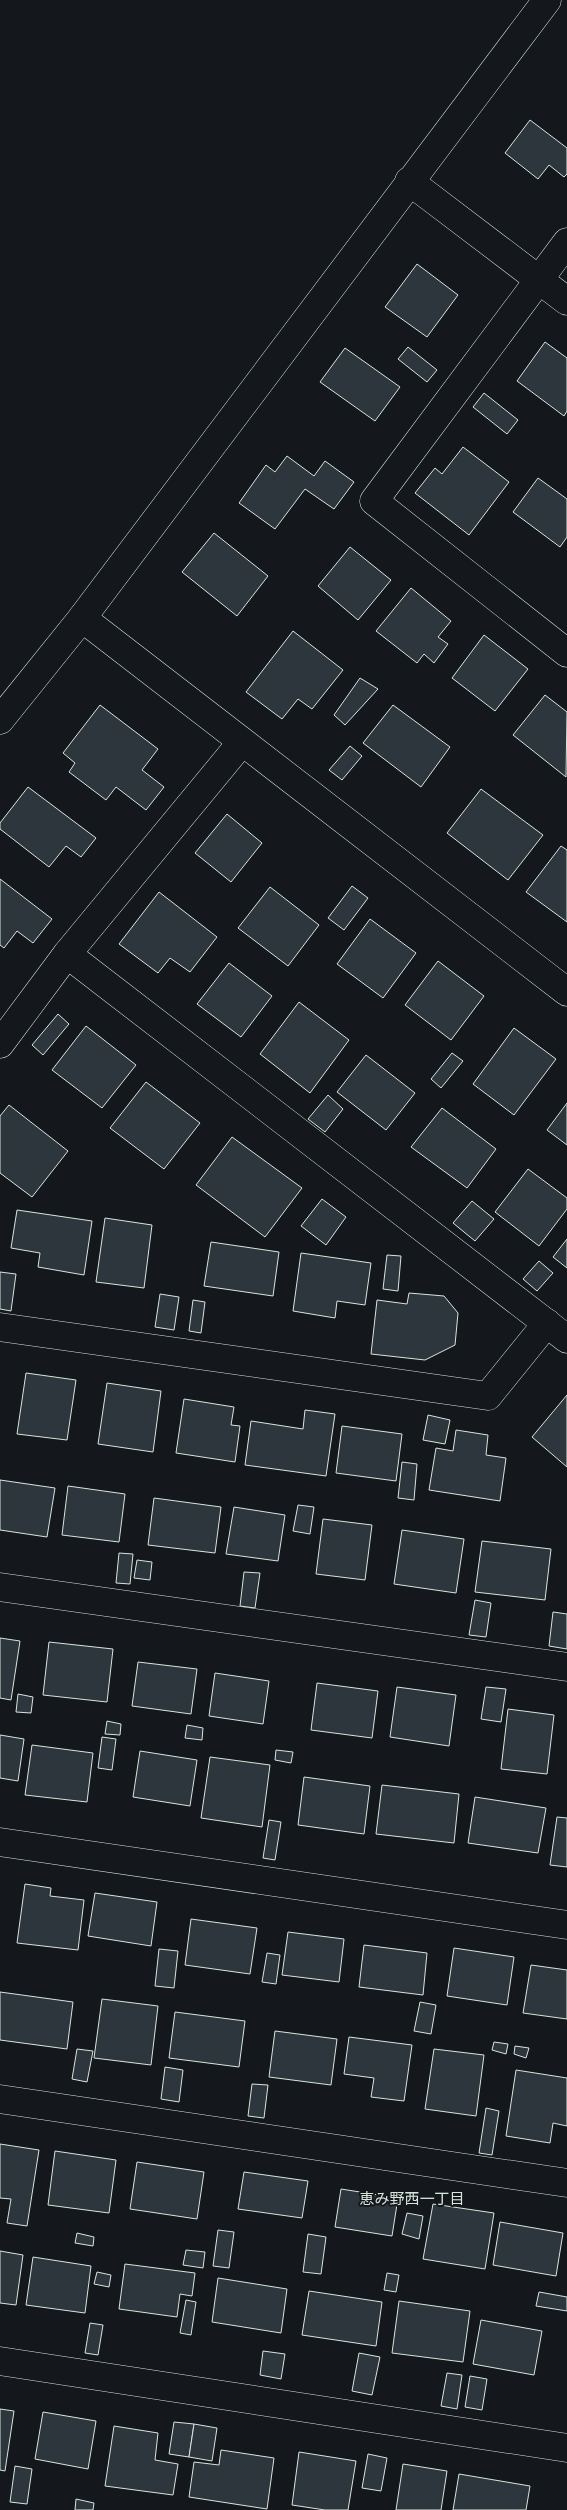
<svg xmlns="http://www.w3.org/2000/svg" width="567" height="2510" font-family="'PT Sans Narrow','Noto Sans JP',sans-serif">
<rect width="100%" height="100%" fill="#14181c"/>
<g fill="#2c363c" stroke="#d8e6dc">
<polygon points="530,120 567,148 567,174 564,177 549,165 538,179 505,153"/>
<polygon points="417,264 458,295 427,337 385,307"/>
<polygon points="545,342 567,358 567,411 564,416 517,381"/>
<polygon points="408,347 437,370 427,382 398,359"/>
<polygon points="345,348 400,387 375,421 320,382"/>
<polygon points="484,393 518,420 507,434 473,407"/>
<polygon points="463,447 509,482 469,535 415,493 435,468 442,474"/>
<polygon points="287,456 314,476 325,461 354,482 334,509 305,489 275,529 239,503 266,465 275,472"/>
<polygon points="538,478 567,499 567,537 560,547 513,512"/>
<polygon points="214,533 268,576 237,616 182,572"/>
<polygon points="350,547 391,580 358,620 318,586"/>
<polygon points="411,588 451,621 438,637 448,644 434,663 424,654 417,663 376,631"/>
<polygon points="293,631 343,670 312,709 298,699 282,719 246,692"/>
<polygon points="484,635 528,669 495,711 452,678"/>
<polygon points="360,678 378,689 345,725 334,715"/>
<polygon points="545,695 567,712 566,777 513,735"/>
<polygon points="100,705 158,749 142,770 164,787 146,810 116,787 106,800 69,772 75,763 63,753"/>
<polygon points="393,705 450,747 421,787 363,743"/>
<polygon points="350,746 362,756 342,780 329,770"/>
<polygon points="28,787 96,838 81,857 66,846 49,867 0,829 0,823"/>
<polygon points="481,789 543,835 508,880 447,833"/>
<polygon points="227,814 262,843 231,882 195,853"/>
<polygon points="561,846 567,850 567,922 526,892"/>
<polygon points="0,879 52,919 33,943 17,931 4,948 0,945"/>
<polygon points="352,886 368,898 344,930 328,918"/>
<polygon points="270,887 319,925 288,966 238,928"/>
<polygon points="159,892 217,937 190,972 170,958 158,973 119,944"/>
<polygon points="370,919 416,953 383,998 337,964"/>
<polygon points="438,961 484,996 451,1040 405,1005"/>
<polygon points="229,963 272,996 241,1037 197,1004"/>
<polygon points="299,1002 349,1040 310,1093 260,1054"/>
<polygon points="58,1014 69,1024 43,1055 32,1045"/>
<polygon points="86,1026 136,1065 102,1108 52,1070"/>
<polygon points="514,1028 556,1059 514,1115 473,1084"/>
<polygon points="452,1053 463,1061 441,1088 431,1079"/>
<polygon points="366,1055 415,1093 386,1130 337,1092"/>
<polygon points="146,1082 200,1123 164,1169 110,1128"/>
<polygon points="328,1095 343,1109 325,1132 308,1119"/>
<polygon points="567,1103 567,1145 547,1130"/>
<polygon points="9,1105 68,1151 32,1197 0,1173 0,1116"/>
<polygon points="442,1108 496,1149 467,1188 411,1147"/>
<polygon points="232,1137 302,1188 265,1237 196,1185"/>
<polygon points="528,1169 567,1198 567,1209 539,1246 495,1212"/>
<polygon points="322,1199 346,1217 326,1245 301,1226"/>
<polygon points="472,1201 494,1219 475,1241 453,1223"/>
<polygon points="17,1210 92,1221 84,1275 38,1267 40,1253 11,1248"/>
<polygon points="105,1218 152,1225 144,1288 96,1282"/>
<polygon points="567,1239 567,1268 553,1257"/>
<polygon points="211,1242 279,1252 273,1296 204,1286"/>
<polygon points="301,1253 371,1263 365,1305 337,1301 335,1318 293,1311"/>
<polygon points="387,1255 401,1256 398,1291 383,1289"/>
<polygon points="539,1261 553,1273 537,1291 523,1279"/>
<polygon points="0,1272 16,1274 11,1311 0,1309"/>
<polygon points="409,1293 444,1296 458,1313 455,1345 425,1360 371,1354 377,1300 407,1304"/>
<polygon points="160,1294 179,1297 174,1330 155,1327"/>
<polygon points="193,1300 205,1302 201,1333 189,1331"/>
<polygon points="26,1373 76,1380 67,1440 17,1434"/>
<polygon points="107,1383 161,1391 153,1452 98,1444"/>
<polygon points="567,1395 567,1467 532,1437"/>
<polygon points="184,1399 234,1407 231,1425 240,1426 235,1462 176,1453"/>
<polygon points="305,1410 335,1414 326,1476 245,1465 251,1421 303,1429"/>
<polygon points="428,1415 450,1420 445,1444 423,1440"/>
<polygon points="342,1426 402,1434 396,1481 336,1473"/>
<polygon points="456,1430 488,1435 486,1455 506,1458 500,1501 429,1490 436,1448 453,1451"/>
<polygon points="402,1462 417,1464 414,1500 398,1498"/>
<polygon points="0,1480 55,1488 47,1537 0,1530"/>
<polygon points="68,1486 125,1494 119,1542 62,1535"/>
<polygon points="154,1498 221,1507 215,1553 148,1545"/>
<polygon points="298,1505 314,1507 310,1534 293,1531"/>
<polygon points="234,1507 285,1515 278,1561 226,1554"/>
<polygon points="323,1519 372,1525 365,1580 316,1574"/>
<polygon points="402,1530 464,1539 456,1593 394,1584"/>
<polygon points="482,1541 551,1549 545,1600 475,1592"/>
<polygon points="119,1553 133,1554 130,1584 116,1583"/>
<polygon points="137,1560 152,1562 150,1580 134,1578"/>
<polygon points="244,1572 260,1573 255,1608 240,1606"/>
<polygon points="475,1600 491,1603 486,1637 469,1635"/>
<polygon points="553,1612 567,1614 567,1649 549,1646"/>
<polygon points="0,1638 20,1641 11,1700 0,1698"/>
<polygon points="49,1642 113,1649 107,1702 43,1695"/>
<polygon points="138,1662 197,1669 191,1714 132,1706"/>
<polygon points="215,1673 269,1681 263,1724 209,1716"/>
<polygon points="317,1683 378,1691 372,1738 311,1730"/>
<polygon points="397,1687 456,1695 449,1746 390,1737"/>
<polygon points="486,1687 506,1689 501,1722 481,1719"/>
<polygon points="18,1694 33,1697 31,1713 16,1712"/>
<polygon points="508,1709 554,1715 547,1774 501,1769"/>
<polygon points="107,1721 121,1724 120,1735 105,1734"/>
<polygon points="187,1725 203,1728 202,1740 185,1738"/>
<polygon points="0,1735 24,1739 18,1781 0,1778"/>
<polygon points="102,1737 116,1739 112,1770 98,1768"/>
<polygon points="32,1745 93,1753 87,1802 25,1795"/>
<polygon points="276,1750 293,1752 291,1763 275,1760"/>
<polygon points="140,1751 197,1760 190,1806 133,1797"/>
<polygon points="210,1757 270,1765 262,1827 201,1818"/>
<polygon points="304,1777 370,1786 364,1834 298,1825"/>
<polygon points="382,1785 459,1794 454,1843 376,1834"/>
<polygon points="475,1797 546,1808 538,1853 468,1843"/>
<polygon points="557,1817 567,1818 567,1867 550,1865"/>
<polygon points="269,1820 281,1822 275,1860 263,1858"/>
<polygon points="25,1884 51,1888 50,1896 84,1900 78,1950 17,1943"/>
<polygon points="95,1893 157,1902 151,1946 88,1936"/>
<polygon points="191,1919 257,1928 250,1974 185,1965"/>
<polygon points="288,1932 344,1939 339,1982 282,1975"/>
<polygon points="364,1945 427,1953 423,1995 359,1987"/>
<polygon points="454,1948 514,1957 507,2005 447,1996"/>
<polygon points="159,1949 178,1951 174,1988 155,1986"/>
<polygon points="267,1953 280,1955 276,1984 262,1982"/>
<polygon points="531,1965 567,1970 567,2019 523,2013"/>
<polygon points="0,1992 73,2002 67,2049 0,2040"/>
<polygon points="102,1999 158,2006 151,2065 94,2058"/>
<polygon points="420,2002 436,2005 431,2034 414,2031"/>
<polygon points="175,2012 245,2021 239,2067 169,2058"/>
<polygon points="275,2031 337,2039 331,2085 269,2077"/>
<polygon points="349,2037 412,2045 404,2101 371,2097 374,2078 344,2074"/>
<polygon points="494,2042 508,2044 506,2054 492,2050"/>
<polygon points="515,2046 529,2048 526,2058 514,2054"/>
<polygon points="77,2049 93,2051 87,2082 72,2079"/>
<polygon points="434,2049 484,2055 476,2116 425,2109"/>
<polygon points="165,2067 183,2070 179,2102 161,2099"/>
<polygon points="516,2070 567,2078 567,2126 553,2123 550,2143 506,2136"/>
<polygon points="252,2084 268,2085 264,2118 248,2116"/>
<polygon points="486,2108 499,2111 492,2155 479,2153"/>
<polygon points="0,2144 39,2150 27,2226 7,2223 11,2199 0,2198"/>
<polygon points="55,2151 116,2160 109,2213 48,2205"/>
<polygon points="137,2162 204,2172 197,2219 130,2209"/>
<polygon points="244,2172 308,2181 302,2218 238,2209"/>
<polygon points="341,2189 398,2198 392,2236 335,2227"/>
<polygon points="433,2204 494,2213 485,2269 423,2259"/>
<polygon points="407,2213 423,2216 419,2239 402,2234"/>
<polygon points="500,2222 563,2233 556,2276 493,2265"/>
<polygon points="218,2230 234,2232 229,2268 213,2266"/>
<polygon points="77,2233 94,2237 93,2246 75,2243"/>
<polygon points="308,2234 326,2237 321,2274 303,2272"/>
<polygon points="186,2250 205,2252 203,2268 183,2265"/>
<polygon points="0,2251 23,2255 16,2305 0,2303"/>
<polygon points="33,2257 91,2266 85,2313 26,2305"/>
<polygon points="125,2264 195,2273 192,2296 180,2294 177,2317 119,2309"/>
<polygon points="97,2272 111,2275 109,2287 94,2284"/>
<polygon points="387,2273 399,2275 396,2292 384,2290"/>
<polygon points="218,2278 287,2289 281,2333 212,2322"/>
<polygon points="309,2291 382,2302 376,2346 302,2335"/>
<polygon points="539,2292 567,2297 567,2311 536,2306"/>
<polygon points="186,2300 196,2302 191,2335 180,2333"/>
<polygon points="399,2301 470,2311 463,2362 392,2353"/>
<polygon points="481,2320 542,2331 534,2375 473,2364"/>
<polygon points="90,2323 103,2325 98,2355 85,2353"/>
<polygon points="263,2351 285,2354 281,2379 260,2375"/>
<polygon points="359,2353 380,2357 372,2395 352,2391"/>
<polygon points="447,2373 462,2375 457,2409 441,2406"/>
<polygon points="470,2376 487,2379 482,2410 465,2407"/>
<polygon points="0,2409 14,2411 5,2471 0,2470"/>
<polygon points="43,2412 96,2421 88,2469 35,2459"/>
<polygon points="174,2422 194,2424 189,2457 169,2454"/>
<polygon points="194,2424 217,2428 212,2461 189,2457"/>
<polygon points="114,2426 158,2433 155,2460 178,2464 173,2495 105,2486"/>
<polygon points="221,2450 274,2458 267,2509 189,2497 194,2462 219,2465"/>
<polygon points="299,2452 356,2461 348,2510 325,2510 292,2505"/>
<polygon points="368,2454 387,2458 381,2491 362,2488"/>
<polygon points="403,2464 447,2471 441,2510 396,2510"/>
<polygon points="15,2466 32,2469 27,2504 10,2502"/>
<polygon points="459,2474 530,2486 526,2510 453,2510"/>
<polygon points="76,2499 94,2503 93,2510 75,2510"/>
</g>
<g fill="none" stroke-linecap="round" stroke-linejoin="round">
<defs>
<g id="street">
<polyline points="409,181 567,301"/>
<polyline points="567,242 374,501 567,653"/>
<polyline points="67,954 567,1339"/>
<polyline points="0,1044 67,954 242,742"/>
<polyline points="0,1327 488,1396 547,1323"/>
<polyline points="0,1587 567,1667"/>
<polyline points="0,1842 567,1925"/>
<polyline points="0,2099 567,2183"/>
<polyline points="0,2361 567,2448"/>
</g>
<g id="secondary">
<polyline points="82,618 567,992"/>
<polyline points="0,720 82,618 547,0"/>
</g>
</defs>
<use href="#street" stroke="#d8e6dc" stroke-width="29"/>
<use href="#secondary" stroke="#d8e6dc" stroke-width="29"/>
<use href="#street" stroke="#14181c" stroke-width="28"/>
<use href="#secondary" stroke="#14181c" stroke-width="28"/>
</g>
<g text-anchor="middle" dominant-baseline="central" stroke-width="4" stroke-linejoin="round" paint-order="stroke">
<g font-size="15" fill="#d8e6dc" stroke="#14181c">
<text x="412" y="2198">恵み野西一丁目</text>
</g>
</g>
</svg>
